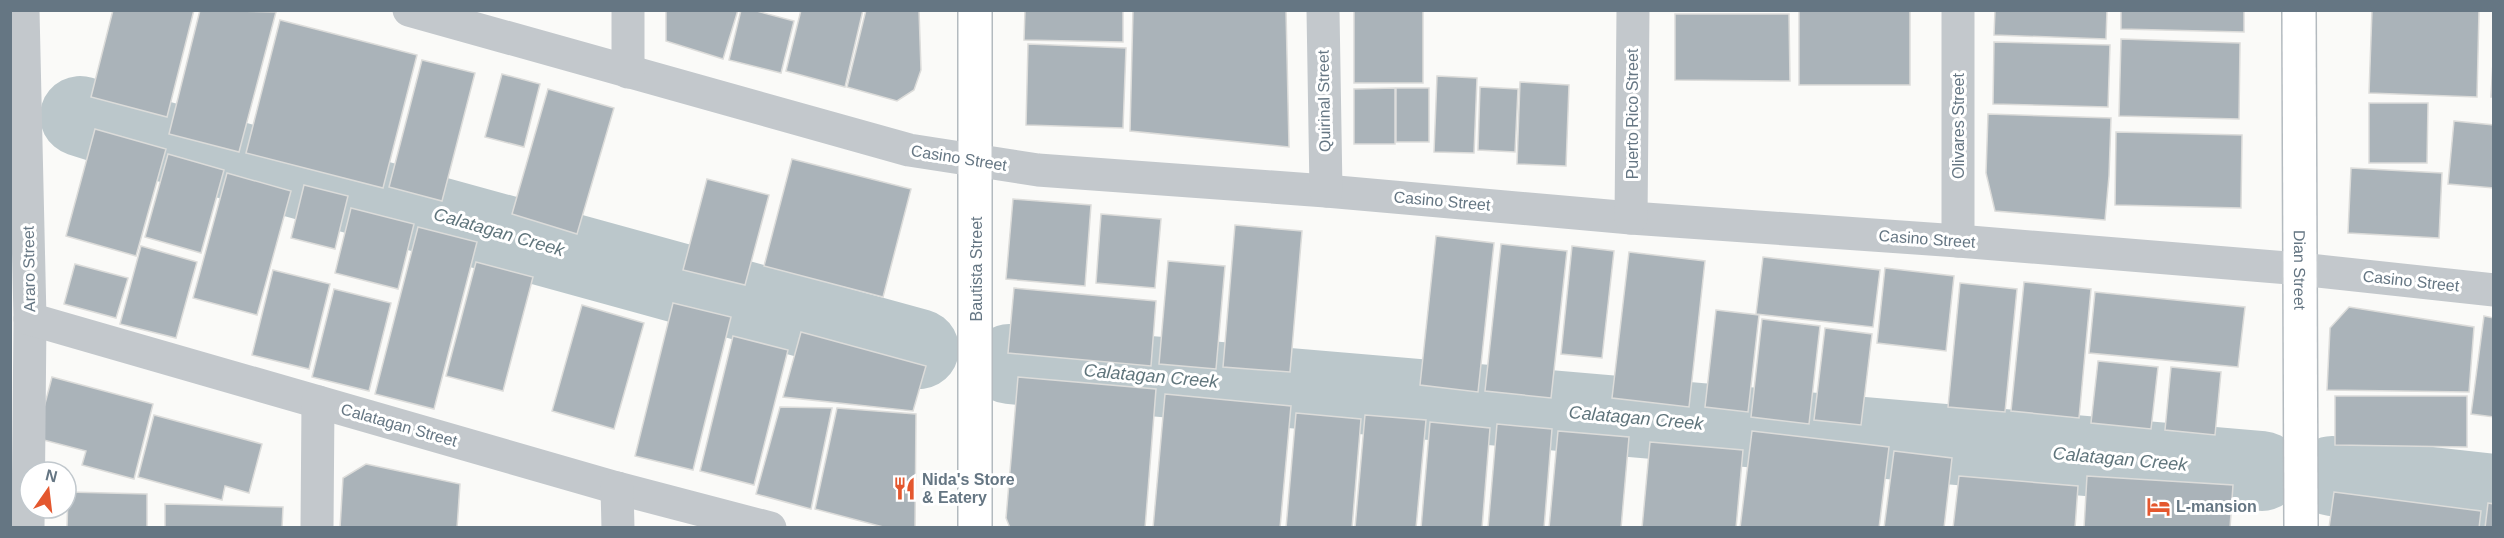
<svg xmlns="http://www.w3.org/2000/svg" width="2504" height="538" font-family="Helvetica,sans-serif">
<rect width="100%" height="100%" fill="#fafaf8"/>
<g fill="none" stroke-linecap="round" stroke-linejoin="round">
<g stroke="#bbc7cb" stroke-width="80">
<polyline points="80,116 140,135 919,349"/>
<polyline points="1009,364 2262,471"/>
<polyline points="2332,476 2494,494"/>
</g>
</g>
<g fill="#aab3b9" stroke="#dcdcda" stroke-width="1.5">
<polygon points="113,10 194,10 167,117 91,97"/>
<polygon points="200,10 276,12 239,152 169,134"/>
<polygon points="666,10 738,10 723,59 666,41"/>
<polygon points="741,10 753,10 794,21 781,73 729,60"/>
<polygon points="801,10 863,10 845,87 786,71"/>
<polygon points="866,10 919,10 921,70 914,90 897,101 847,87"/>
<polygon points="1025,10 1123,10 1123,42 1024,40"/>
<polygon points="1133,10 1286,10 1289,147 1130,131"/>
<rect x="1354" y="10" width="69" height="73"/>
<rect x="1799" y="10" width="111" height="75"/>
<polygon points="1995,10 2107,10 2106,39 1994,35"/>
<polygon points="2121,10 2244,10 2244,32 2121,29"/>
<polygon points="2372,10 2479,10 2477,97 2369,93"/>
<polygon points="1675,14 1789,14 1790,81 1675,80"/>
<polygon points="280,20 417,55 383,188 246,153"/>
<polygon points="2121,39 2240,43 2239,119 2119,116"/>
<polygon points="1994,42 2110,45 2108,107 1993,104"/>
<polygon points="1028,44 1126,48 1123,128 1026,125"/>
<polygon points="2494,44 2494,97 2491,97"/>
<polygon points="422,60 475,73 442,201 389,187"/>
<polygon points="502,74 540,84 524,147 485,137"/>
<polygon points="1437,76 1477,78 1474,153 1434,152"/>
<polygon points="1520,82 1569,85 1566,166 1517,164"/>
<polygon points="1480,87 1518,89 1515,152 1478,150"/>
<polygon points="1395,88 1395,144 1354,144 1354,89"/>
<rect x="1396" y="88" width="33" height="54"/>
<polygon points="548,89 614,108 577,234 512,214"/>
<polygon points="2369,103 2428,103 2427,163 2369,163"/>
<polygon points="1988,114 2111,118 2109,176 2105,220 1995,211 1986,173"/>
<polygon points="2454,121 2494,125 2494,188 2448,184"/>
<polygon points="95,129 166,149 136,256 66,236"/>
<polygon points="2116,132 2242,135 2241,208 2115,205"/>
<polygon points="168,154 224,170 201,253 145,237"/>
<polygon points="792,159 911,189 883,297 764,266"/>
<polygon points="2351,168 2442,173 2439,238 2348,233"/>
<polygon points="227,173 291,191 257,315 193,298"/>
<polygon points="707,179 769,195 745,285 683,270"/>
<polygon points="304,185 348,196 335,249 291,238"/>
<polygon points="1013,199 1091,205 1085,286 1006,279"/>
<polygon points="351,208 414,224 398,289 335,273"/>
<polygon points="1101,214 1161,219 1155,288 1096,283"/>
<polygon points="1235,225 1302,231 1290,372 1223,367"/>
<polygon points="418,227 477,242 434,409 375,394"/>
<polygon points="1436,236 1494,243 1478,392 1420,385"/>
<polygon points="1501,244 1567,251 1551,398 1485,391"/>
<polygon points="141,246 197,262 176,338 120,324"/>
<polygon points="1572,246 1614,251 1602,358 1561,354"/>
<polygon points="1629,252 1705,261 1689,407 1612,398"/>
<polygon points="1763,257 1880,270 1873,327 1756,314"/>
<polygon points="1168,261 1225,266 1216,369 1159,364"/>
<polygon points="476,262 533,277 503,391 446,376"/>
<polygon points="75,264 128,278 116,318 64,304"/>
<polygon points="1885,268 1954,276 1946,351 1877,343"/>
<polygon points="273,270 330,284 309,369 252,355"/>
<polygon points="2024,282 2091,289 2079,418 2011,411"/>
<polygon points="1960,283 2017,289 2005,412 1948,407"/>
<polygon points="1014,288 1156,301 1151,366 1008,353"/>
<polygon points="334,289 391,303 369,391 312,377"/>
<polygon points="2095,292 2245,307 2238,367 2089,353"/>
<polygon points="673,303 731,317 693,470 635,456"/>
<polygon points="582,305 644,323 614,429 552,411"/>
<polygon points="2349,307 2474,327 2469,392 2327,390 2330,328"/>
<polygon points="1716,310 1759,315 1748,412 1705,407"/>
<polygon points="2484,316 2494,318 2494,417 2471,414"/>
<polygon points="1762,319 1820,326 1809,424 1751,417"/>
<polygon points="1825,328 1872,334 1861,425 1814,420"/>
<polygon points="801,332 926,366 913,411 783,397"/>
<polygon points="733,336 788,350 754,485 700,471"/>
<polygon points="2098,361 2158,367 2151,429 2091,423"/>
<polygon points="2171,367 2221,372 2215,435 2165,430"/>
<polygon points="52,377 153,404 134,479 82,465 86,451 36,438"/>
<polygon points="1018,377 1156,389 1145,528 1010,528 1006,518"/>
<polygon points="1165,394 1291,406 1280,528 1153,528"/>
<polygon points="2335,396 2467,396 2467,447 2335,445"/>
<polygon points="780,407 832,408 811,509 756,494"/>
<polygon points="837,408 916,414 915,528 887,528 815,509"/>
<polygon points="1296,413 1361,419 1352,528 1286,528"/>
<polygon points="154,415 262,444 249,493 225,486 222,500 138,477"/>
<polygon points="1365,415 1426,420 1416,528 1355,528"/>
<polygon points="1430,422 1490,428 1482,528 1421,528"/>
<polygon points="1497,424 1552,429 1544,528 1488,528"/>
<polygon points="1558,431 1629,437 1621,528 1549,528"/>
<polygon points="1752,431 1889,447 1879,528 1740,528"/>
<polygon points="1650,442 1743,450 1736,528 1642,528"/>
<polygon points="1894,451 1952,458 1944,528 1884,528"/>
<polygon points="366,464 460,484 457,528 340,528 343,478"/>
<polygon points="1959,476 2078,486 2075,528 1953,528"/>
<polygon points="2087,476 2233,485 2230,528 2084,528"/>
<polygon points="68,492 147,494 147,528 67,528"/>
<polygon points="2334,492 2481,511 2479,528 2329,528"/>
<polygon points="2488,503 2494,504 2494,528 2485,528"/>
<polygon points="165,504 283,507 282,528 165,528"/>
</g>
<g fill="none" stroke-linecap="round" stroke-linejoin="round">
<defs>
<g id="secondary">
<path id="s1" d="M2299 10 2301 528"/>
<polyline points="975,528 975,10"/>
</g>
</defs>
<use href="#secondary" stroke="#b3babf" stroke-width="36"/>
<g stroke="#c3c8cc" stroke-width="33">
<polyline points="23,10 30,319 28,528"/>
<polyline points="409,10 909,150 1038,170 1326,191 1631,218 1958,241 2300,269 2494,290"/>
<polyline points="628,10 628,72"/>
<polyline points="1323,10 1326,191"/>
<polyline points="1958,10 1958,241"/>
<polyline points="1631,218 1633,10"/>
<polyline points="30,319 617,488 770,528"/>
<polyline points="617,488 618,528"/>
<polyline points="317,528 318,402"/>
</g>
<use href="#secondary" stroke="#fff" stroke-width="33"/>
</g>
<defs>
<symbol id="restaurant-bare" viewBox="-9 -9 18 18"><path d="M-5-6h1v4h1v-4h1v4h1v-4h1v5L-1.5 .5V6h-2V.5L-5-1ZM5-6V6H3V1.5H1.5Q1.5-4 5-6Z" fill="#e4572e" stroke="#fff" stroke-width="2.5" paint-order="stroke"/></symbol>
<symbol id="hotel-bare" viewBox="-9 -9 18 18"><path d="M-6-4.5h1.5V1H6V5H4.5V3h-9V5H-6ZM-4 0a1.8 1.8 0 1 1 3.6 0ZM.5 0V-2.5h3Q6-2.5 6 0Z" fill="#e4572e" stroke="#fff" stroke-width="2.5" paint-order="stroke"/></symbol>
</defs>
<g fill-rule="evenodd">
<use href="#restaurant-bare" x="888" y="472" width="33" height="33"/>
<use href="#hotel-bare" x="2142" y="490" width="33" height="33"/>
</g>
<g text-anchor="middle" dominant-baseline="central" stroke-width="6" stroke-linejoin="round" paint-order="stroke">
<g font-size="16" fill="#657683" stroke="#fff">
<text transform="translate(1324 101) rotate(-91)">Quirinal Street</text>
<text transform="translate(1632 114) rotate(-90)">Puerto Rico Street</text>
<text transform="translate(1958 126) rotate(-90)">Olivares Street</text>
<text transform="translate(959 158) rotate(9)">Casino Street</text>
<text transform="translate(1442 201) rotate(5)">Casino Street</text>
<text transform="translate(1927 239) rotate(4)">Casino Street</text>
<text transform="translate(29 269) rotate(-91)">Araro Street</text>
<text transform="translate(976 269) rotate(-90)">Bautista Street</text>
<text stroke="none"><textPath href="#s1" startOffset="260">Dian Street</textPath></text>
<text transform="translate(2411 281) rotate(6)">Casino Street</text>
<text transform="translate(399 425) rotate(16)">Calatagan Street</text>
</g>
<g font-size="16" font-weight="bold" fill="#657683" stroke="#fff" text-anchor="start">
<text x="922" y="479">Nida's Store<tspan x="922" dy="18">&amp; Eatery</tspan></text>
<text x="2176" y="506">L-mansion</text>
</g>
<g font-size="18" font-style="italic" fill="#60757c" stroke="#fff">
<text transform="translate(499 232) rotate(16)">Calatagan Creek</text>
<text transform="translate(1151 376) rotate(5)">Calatagan Creek</text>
<text transform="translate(1636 418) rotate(5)">Calatagan Creek</text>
<text transform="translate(2120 459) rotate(5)">Calatagan Creek</text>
</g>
</g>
<rect width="2504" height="538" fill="none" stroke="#657683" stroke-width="24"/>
<g transform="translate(48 490) rotate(14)"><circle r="28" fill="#ffffff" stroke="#c1c8cd" stroke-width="1.5"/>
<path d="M0-4.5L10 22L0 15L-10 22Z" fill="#e4572e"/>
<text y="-9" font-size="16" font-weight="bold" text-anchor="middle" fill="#657683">N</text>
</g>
</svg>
